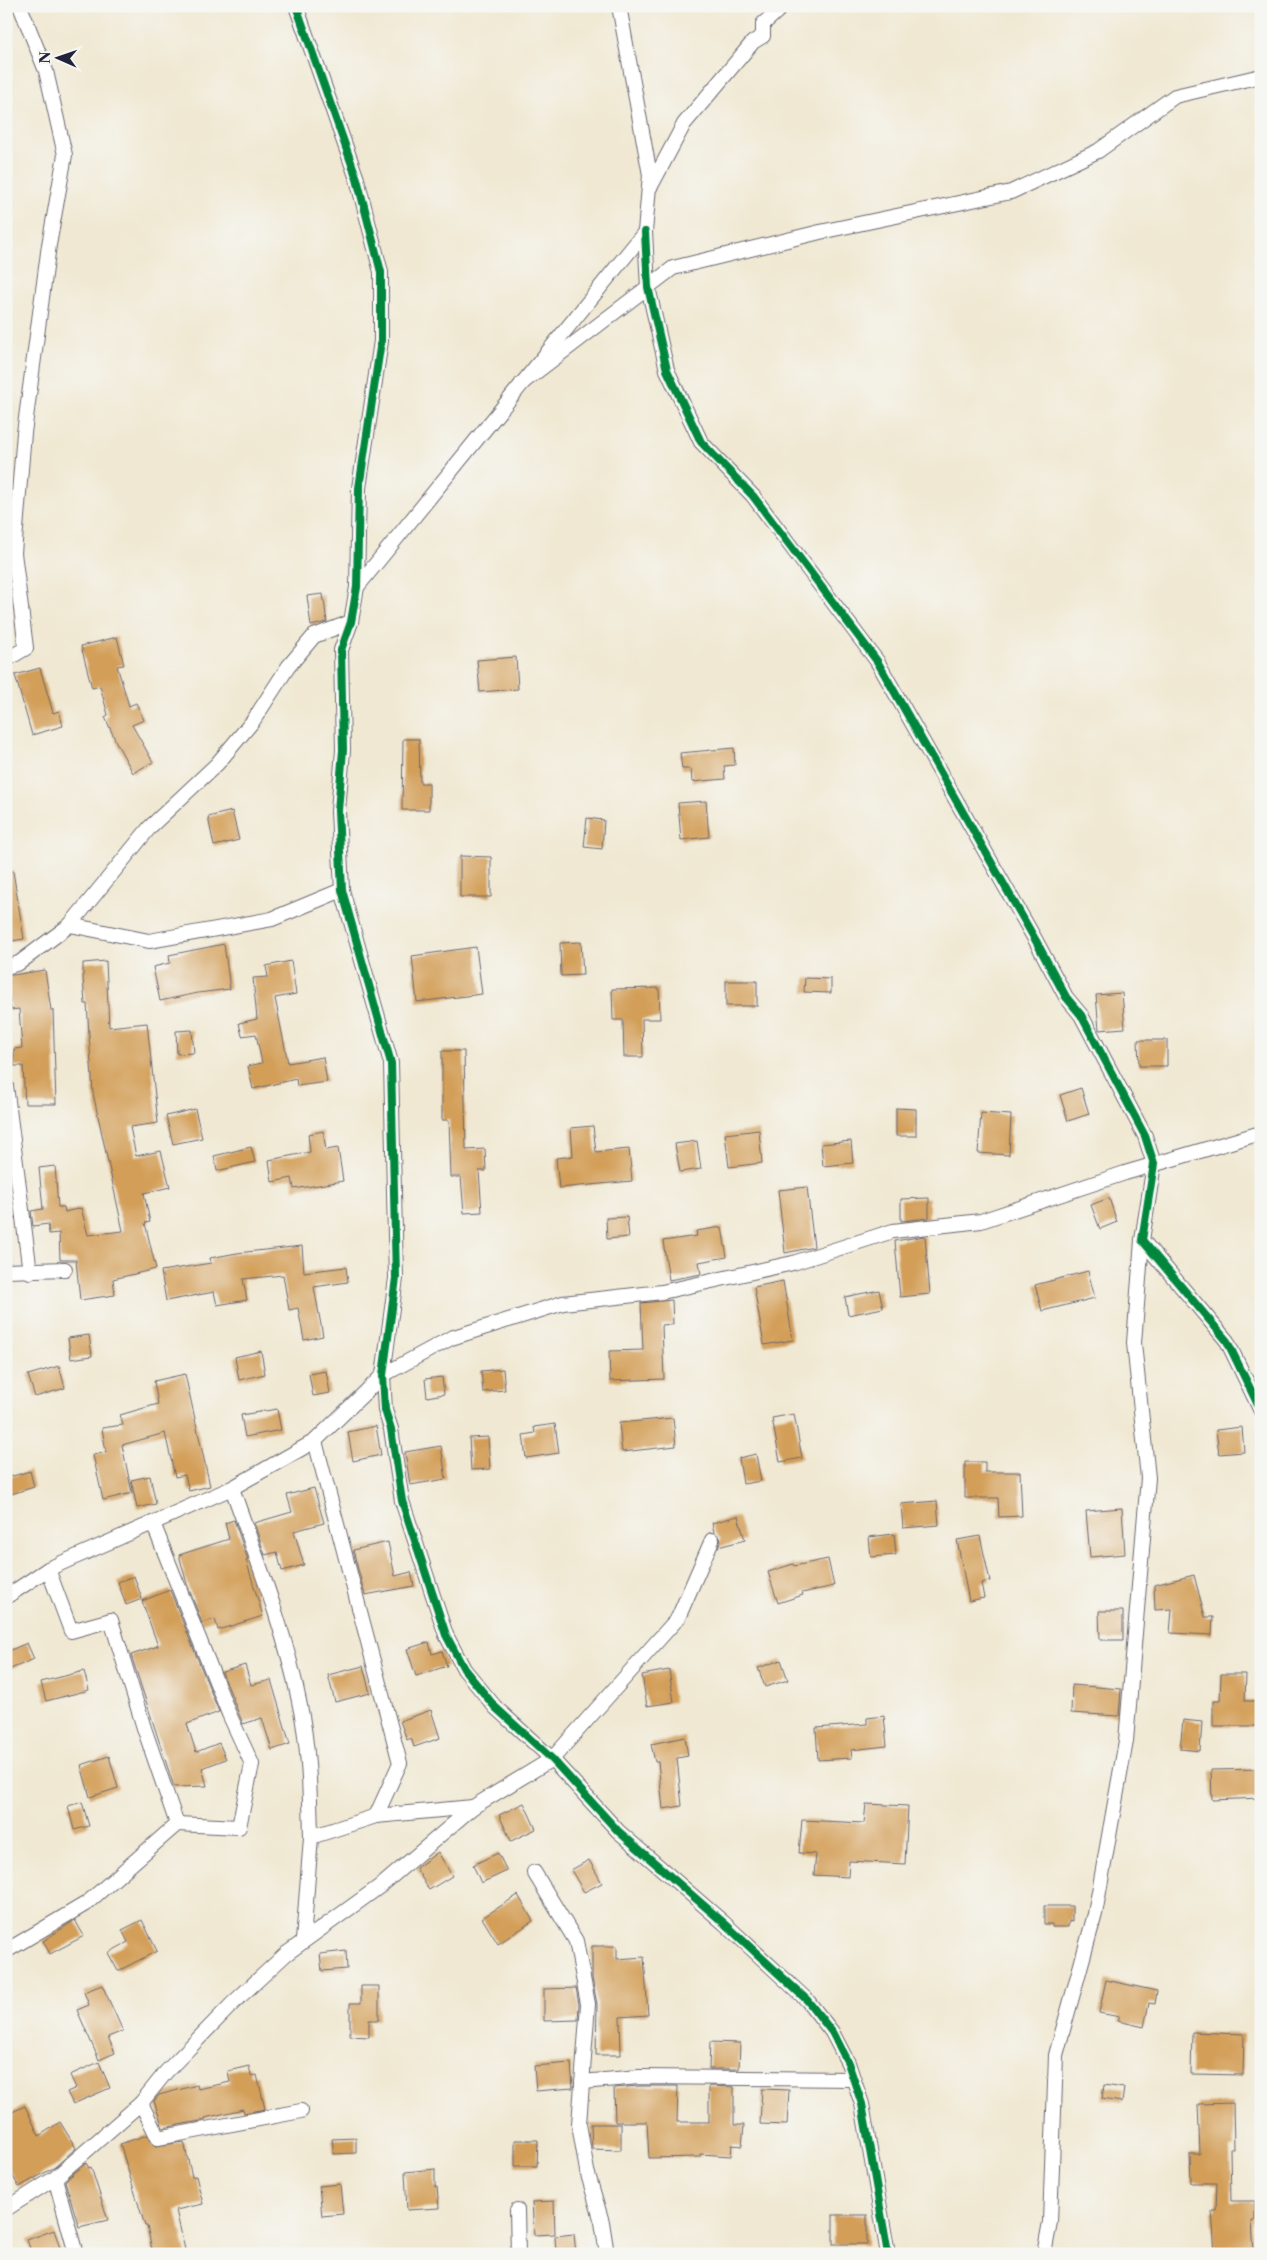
<svg xmlns="http://www.w3.org/2000/svg" width="1267" height="2260" font-family="'Libre Caslon Text',serif">
<rect width="100%" height="100%" fill="#f6f6f2"/>
<filter id="ink" filterUnits="userSpaceOnUse"><feTurbulence type="fractalNoise" baseFrequency=".02" numOctaves="2"/><feDisplacementMap in="SourceGraphic" scale="10" xChannelSelector="R" yChannelSelector="G"/><feConvolveMatrix kernelMatrix="1 2 1 2 8 2 1 2 1" color-interpolation-filters="sRGB"/></filter>
<filter id="wash" filterUnits="userSpaceOnUse"><feTurbulence type="fractalNoise" baseFrequency=".0096" numOctaves="4" result="noise"/><feDisplacementMap in="SourceGraphic" scale="20" xChannelSelector="R" yChannelSelector="G"/><feGaussianBlur stdDeviation="1.12" result="paint"/><feColorMatrix in="noise" values="0 0 0 0 0 0 0 0 0 0 0 0 0 0 0 0 0 1.4 0 .05"/><feComposite in="paint" operator="in"/></filter>
<g filter="url(#wash)">
<rect width="100%" height="100%" fill="#f0e8d2"/>
<g id="blocks">
<g fill="#d39f58">
<polygon points="323,594 327,622 311,626 307,596"/>
<polygon points="117,637 124,665 117,666 129,706 136,703 144,720 132,725 153,762 133,773 117,744 105,717 108,715 100,686 92,688 81,646"/>
<polygon points="516,657 518,689 480,692 477,660"/>
<polygon points="40,668 53,713 59,711 63,726 32,735 15,675"/>
<polygon points="403,739 419,739 420,783 429,783 429,810 402,810"/>
<polygon points="734,748 735,765 724,766 725,779 692,782 691,769 682,769 680,753"/>
<polygon points="706,801 709,837 681,840 678,803"/>
<polygon points="232,811 239,840 214,846 208,817"/>
<polygon points="587,818 604,820 602,849 584,847"/>
<polygon points="460,856 491,857 491,897 460,897"/>
<polygon points="6,871 13,871 24,939 6,942"/>
<polygon points="581,942 583,975 561,976 560,943"/>
<polygon points="224,944 230,989 198,993 160,1001 153,967 170,963 169,955"/>
<polygon points="476,947 482,994 417,1002 412,956"/>
<polygon points="106,961 109,1027 147,1023 158,1123 130,1127 136,1156 161,1151 170,1187 144,1193 150,1222 145,1223 156,1269 113,1279 115,1295 80,1300 76,1260 60,1260 59,1233 49,1234 48,1224 33,1226 31,1211 43,1209 39,1168 55,1166 58,1207 64,1207 65,1212 81,1208 88,1235 123,1231 93,1093 87,1004 85,1004 83,978 83,963"/>
<polygon points="291,961 296,994 275,998 288,1063 323,1057 327,1082 297,1086 296,1079 253,1089 248,1066 262,1063 256,1034 242,1036 239,1023 257,1019 253,978 268,977 266,966"/>
<polygon points="45,970 51,1010 53,1010 56,1104 25,1104 23,1066 14,1066 14,1049 22,1048 19,1009 11,1010 6,976"/>
<polygon points="805,978 831,979 831,993 804,992"/>
<rect x="726" y="981" width="31" height="25"/>
<polygon points="659,988 660,1019 642,1019 643,1057 624,1057 623,1020 613,1020 612,989"/>
<polygon points="1122,993 1125,1028 1099,1030 1096,995"/>
<polygon points="192,1030 194,1053 177,1054 176,1031"/>
<polygon points="1138,1040 1167,1040 1167,1066 1139,1066"/>
<polygon points="442,1051 464,1051 466,1150 485,1149 486,1171 479,1171 482,1212 464,1213 461,1177 451,1177 449,1120 442,1120"/>
<polygon points="1081,1088 1089,1114 1068,1121 1060,1095"/>
<polygon points="896,1108 916,1109 916,1136 896,1136"/>
<polygon points="195,1109 202,1138 173,1144 166,1116"/>
<polygon points="981,1113 1011,1115 1009,1155 978,1153"/>
<polygon points="593,1126 596,1152 629,1149 632,1181 559,1188 556,1158 573,1156 571,1128"/>
<polygon points="759,1130 762,1163 729,1167 725,1134"/>
<polygon points="323,1131 326,1150 338,1148 343,1181 294,1189 292,1178 272,1182 269,1160 310,1152 308,1134"/>
<polygon points="697,1141 701,1169 680,1172 675,1144"/>
<polygon points="851,1141 853,1163 823,1166 821,1144"/>
<polygon points="251,1147 255,1162 217,1171 214,1156"/>
<polygon points="807,1187 814,1247 785,1253 778,1190"/>
<polygon points="929,1198 929,1218 901,1221 901,1199"/>
<polygon points="1109,1198 1117,1222 1100,1229 1091,1205"/>
<polygon points="627,1217 629,1237 607,1239 606,1218"/>
<polygon points="722,1227 727,1257 699,1262 701,1274 669,1280 663,1241 697,1236 696,1231"/>
<polygon points="925,1236 930,1294 900,1297 895,1241"/>
<polygon points="302,1246 304,1272 346,1267 348,1282 314,1287 323,1336 304,1340 298,1308 289,1310 283,1275 243,1279 247,1300 217,1305 214,1292 166,1301 161,1271 211,1263 210,1258 237,1253"/>
<polygon points="1088,1271 1095,1298 1042,1311 1035,1285"/>
<polygon points="783,1281 793,1340 764,1345 754,1287"/>
<polygon points="879,1290 883,1308 848,1315 845,1297"/>
<polygon points="672,1300 673,1324 662,1325 664,1379 610,1381 609,1351 643,1350 641,1303"/>
<polygon points="89,1335 92,1356 71,1359 68,1338"/>
<polygon points="261,1351 265,1374 239,1380 235,1357"/>
<polygon points="59,1366 65,1388 35,1397 28,1375"/>
<polygon points="503,1369 505,1390 483,1392 481,1371"/>
<polygon points="326,1371 330,1393 313,1396 309,1374"/>
<polygon points="185,1374 210,1486 189,1491 185,1475 175,1477 165,1433 122,1445 132,1493 103,1500 93,1455 106,1452 102,1428 123,1425 120,1415 158,1404 154,1381"/>
<polygon points="442,1377 444,1394 427,1397 425,1379"/>
<polygon points="277,1409 281,1430 245,1437 241,1415"/>
<polygon points="794,1414 802,1458 780,1462 772,1418"/>
<polygon points="673,1418 676,1446 622,1452 619,1423"/>
<polygon points="555,1424 559,1453 526,1458 523,1435 535,1433 534,1427"/>
<polygon points="376,1426 381,1455 353,1461 348,1432"/>
<polygon points="1242,1427 1244,1452 1219,1454 1216,1430"/>
<polygon points="488,1437 490,1469 471,1470 469,1438"/>
<polygon points="441,1446 446,1479 410,1485 405,1452"/>
<polygon points="756,1454 761,1481 743,1484 739,1458"/>
<polygon points="965,1462 985,1462 985,1472 1020,1472 1022,1516 999,1517 998,1498 965,1498"/>
<polygon points="30,1471 34,1487 11,1494 6,1478"/>
<polygon points="150,1476 156,1504 137,1508 131,1480"/>
<polygon points="314,1488 324,1523 294,1531 304,1565 282,1571 277,1552 265,1555 254,1523 292,1512 287,1495"/>
<polygon points="937,1501 939,1525 903,1528 901,1504"/>
<polygon points="1122,1508 1125,1554 1090,1557 1086,1511"/>
<polygon points="738,1516 745,1540 718,1547 721,1539 714,1532 712,1523"/>
<polygon points="234,1520 248,1560 246,1560 263,1616 218,1630 215,1619 202,1623 187,1584 179,1555 229,1539 225,1523"/>
<polygon points="894,1534 896,1555 871,1557 869,1537"/>
<polygon points="980,1536 990,1581 981,1583 984,1598 969,1601 957,1540"/>
<polygon points="388,1542 395,1576 411,1572 414,1586 365,1595 353,1550"/>
<polygon points="828,1559 834,1586 802,1593 803,1595 778,1603 768,1572 793,1564 794,1566"/>
<polygon points="1194,1575 1205,1617 1213,1617 1212,1635 1170,1633 1172,1609 1155,1610 1154,1585"/>
<polygon points="134,1576 142,1599 126,1605 118,1582"/>
<polygon points="170,1590 219,1712 187,1724 196,1752 219,1743 226,1759 202,1768 207,1786 174,1787 131,1655 158,1646 142,1601"/>
<polygon points="1099,1611 1123,1611 1123,1640 1100,1640"/>
<polygon points="429,1642 432,1654 442,1651 447,1666 416,1676 407,1649"/>
<polygon points="27,1643 34,1659 6,1671 6,1652"/>
<polygon points="781,1660 788,1680 765,1687 758,1668"/>
<polygon points="245,1665 251,1685 271,1680 290,1744 272,1750 262,1718 243,1724 222,1672"/>
<polygon points="363,1666 370,1693 335,1702 328,1675"/>
<polygon points="669,1670 674,1702 647,1706 642,1675"/>
<polygon points="84,1671 89,1690 46,1701 41,1682"/>
<polygon points="1221,1674 1246,1674 1245,1701 1261,1701 1261,1726 1213,1726 1213,1701 1220,1701"/>
<polygon points="1072,1685 1121,1689 1119,1716 1071,1713"/>
<polygon points="431,1710 440,1738 414,1747 411,1738 407,1740 400,1721"/>
<polygon points="884,1716 887,1746 851,1750 852,1758 818,1760 816,1728 867,1724 867,1718"/>
<polygon points="1183,1720 1202,1722 1200,1751 1180,1749"/>
<polygon points="685,1737 688,1756 677,1758 682,1806 663,1809 658,1762 655,1762 651,1744"/>
<polygon points="109,1756 118,1788 90,1797 81,1765"/>
<polygon points="1261,1769 1261,1798 1212,1800 1211,1770"/>
<polygon points="82,1802 89,1826 74,1830 68,1806"/>
<polygon points="524,1803 536,1829 511,1841 499,1815"/>
<polygon points="866,1804 908,1806 905,1864 849,1861 848,1877 814,1875 816,1854 799,1853 802,1820 864,1823"/>
<polygon points="438,1852 452,1876 429,1890 416,1868"/>
<polygon points="498,1853 507,1871 481,1883 473,1865"/>
<polygon points="589,1860 602,1883 584,1892 571,1870"/>
<polygon points="518,1895 533,1921 498,1944 482,1918"/>
<polygon points="1044,1906 1072,1906 1072,1922 1069,1921 1068,1927 1052,1927 1052,1924 1044,1924"/>
<polygon points="75,1920 84,1936 50,1954 43,1941"/>
<polygon points="142,1920 157,1951 118,1971 108,1953 128,1942 122,1930"/>
<polygon points="592,1946 617,1946 617,1959 644,1957 648,2015 620,2017 621,2055 596,2055 597,2004 592,1978"/>
<polygon points="346,1951 347,1969 322,1971 320,1954"/>
<polygon points="1106,1980 1157,1991 1155,2004 1149,2003 1144,2027 1118,2021 1120,2017 1099,2013"/>
<polygon points="102,1985 123,2031 108,2037 115,2053 99,2060 77,2010 89,2005 84,1992"/>
<polygon points="361,1986 379,1986 379,2020 369,2020 369,2037 350,2036 350,2003 361,2003"/>
<polygon points="576,1988 579,2004 578,2020 544,2021 544,1989"/>
<polygon points="1192,2032 1244,2034 1243,2075 1191,2074"/>
<polygon points="710,2042 740,2043 739,2069 709,2069"/>
<polygon points="99,2062 110,2088 73,2104 67,2092 76,2088 70,2075"/>
<polygon points="571,2063 573,2088 536,2091 534,2066"/>
<polygon points="249,2066 251,2076 257,2075 265,2109 244,2113 243,2109 205,2118 205,2120 163,2128 154,2101 159,2095 197,2085 198,2089 230,2082 228,2071"/>
<polygon points="1104,2085 1124,2088 1122,2102 1102,2099"/>
<polygon points="639,2086 678,2086 677,2122 709,2122 709,2086 734,2087 734,2125 744,2125 742,2146 732,2145 731,2156 700,2154 700,2157 649,2158 647,2122 615,2122 614,2088"/>
<polygon points="762,2089 789,2090 787,2125 760,2124"/>
<polygon points="1233,2103 1234,2149 1230,2149 1231,2201 1255,2201 1255,2221 1252,2221 1254,2254 1215,2254 1212,2211 1216,2211 1217,2183 1191,2183 1190,2154 1200,2154 1198,2104"/>
<polygon points="25,2106 39,2136 60,2122 76,2148 55,2167 19,2187 6,2164 6,2115"/>
<polygon points="591,2124 621,2124 621,2150 592,2149"/>
<polygon points="147,2135 155,2146 184,2142 192,2177 196,2176 203,2204 176,2210 186,2254 153,2254 147,2226 145,2226 120,2144"/>
<polygon points="356,2138 356,2153 334,2154 332,2139"/>
<polygon points="515,2140 538,2140 537,2166 515,2166"/>
<polygon points="86,2163 89,2168 91,2167 108,2220 79,2227 65,2181"/>
<polygon points="435,2169 435,2187 437,2187 439,2208 407,2210 405,2172"/>
<polygon points="340,2184 343,2214 322,2216 319,2186"/>
<polygon points="554,2201 555,2234 534,2235 532,2202"/>
<rect x="833" y="2215" width="34" height="29"/>
<polygon points="54,2230 62,2254 32,2254 27,2240"/>
<polygon points="574,2234 576,2254 556,2254 555,2236"/>
</g>
</g>
</g>
<g filter="url(#ink)">
<use href="#blocks" fill-opacity="0" stroke="#6a6770" stroke-width="1"/>
<g fill="none" stroke-linecap="round" stroke-linejoin="round">
<defs>
<g id="street">
<polyline points="296,6 357,179 381,272 381,341 359,488 357,587 351,622 341,650 343,750 338,811 342,890 391,1063 396,1278 383,1375 385,1410 391,1429 402,1501 446,1635 464,1669 495,1707 552,1759 618,1831 724,1923 807,2000 832,2032 848,2063 862,2104 888,2254"/>
<polyline points="651,186 684,124 753,42 763,36 763,24 783,6"/>
<polyline points="645,232 648,287 667,370 701,442 753,496 877,661 1036,941 1066,997 1081,1015 1145,1136 1154,1164 1142,1240 1227,1341 1261,1411"/>
<polyline points="522,383 673,268 820,232 1011,192 1098,151 1175,96 1261,76"/>
<polyline points="357,587 645,232 650,175 619,6"/>
<polyline points="6,660 26,648 14,553 24,433 49,245 65,155 46,71 20,6"/>
<polyline points="70,925 150,827 217,764 253,721 288,667 314,636 351,622"/>
<polyline points="6,967 19,963 70,925 149,941 272,919 342,890"/>
<polyline points="6,1086 30,1272"/>
<polyline points="6,1271 65,1269"/>
<polyline points="315,1441 400,1763 376,1816"/>
<path d="M232 1488C256 1557 285 1630 299 1701 309 1746 310 1792 311 1837"/>
<polyline points="153,1523 229,1714 252,1764 239,1827 177,1824"/>
<polyline points="6,1597 48,1569 232,1488 315,1441 383,1375 451,1338 563,1303 662,1292 793,1263 893,1231 981,1221 1125,1173 1261,1133"/>
<polyline points="534,1872 576,1941 588,2004 579,2124 587,2171 602,2222 607,2254"/>
<polyline points="303,1941 311,1837 376,1816 473,1807"/>
<polyline points="6,1951 87,1903 177,1824 144,1728 111,1620 71,1631 48,1569"/>
<polyline points="582,2082 639,2077 853,2079"/>
<polyline points="141,2103 158,2138 301,2111"/>
<polyline points="55,2178 76,2254"/>
<polyline points="6,2209 55,2178 141,2103 166,2072 233,2003 286,1954 383,1884 473,1807 552,1759 678,1618 712,1540"/>
<polyline points="517,2210 518,2254"/>
<polyline points="1044,2254 1050,2222 1056,2055 1095,1914 1126,1741 1148,1478 1134,1343 1142,1240"/>
</g>
</defs>
<use href="#street" stroke="#6a6770" stroke-width="16"/>
<use href="#street" stroke="#fff" stroke-width="14"/>
<defs>
<g id="cycleway">
<polyline points="296,6 357,179 381,272 381,341 359,488 357,587 351,622 341,650 343,750 338,811 342,890 391,1063 396,1278 383,1375 385,1410 391,1429 402,1501 446,1635 464,1669 495,1707 552,1759 618,1831 724,1923 807,2000 832,2032 848,2063 862,2104 888,2254"/>
<polyline points="645,232 648,287 667,370 701,442 753,496 877,661 1036,941 1066,997 1081,1015 1145,1136 1154,1164 1142,1240 1227,1341 1261,1411"/>
</g>
</defs>
<use href="#cycleway" stroke="#f6f6f2" stroke-width="11"/>
<use href="#cycleway" stroke="#00873e" stroke-width="8"/>
</g>
</g>
<rect width="1267" height="2260" fill="none" stroke="#f6f6f2" stroke-width="25"/>
<g transform="translate(58 58) rotate(272)" stroke="#f6f6f2" stroke-width="4" paint-order="stroke">
<path d="M0-4L9 19L0 12L-9 19Z" fill="#22223b"/>
<text y="-8" font-size="14" font-weight="bold" text-anchor="middle" fill="#22223b">N</text>
</g>
</svg>
